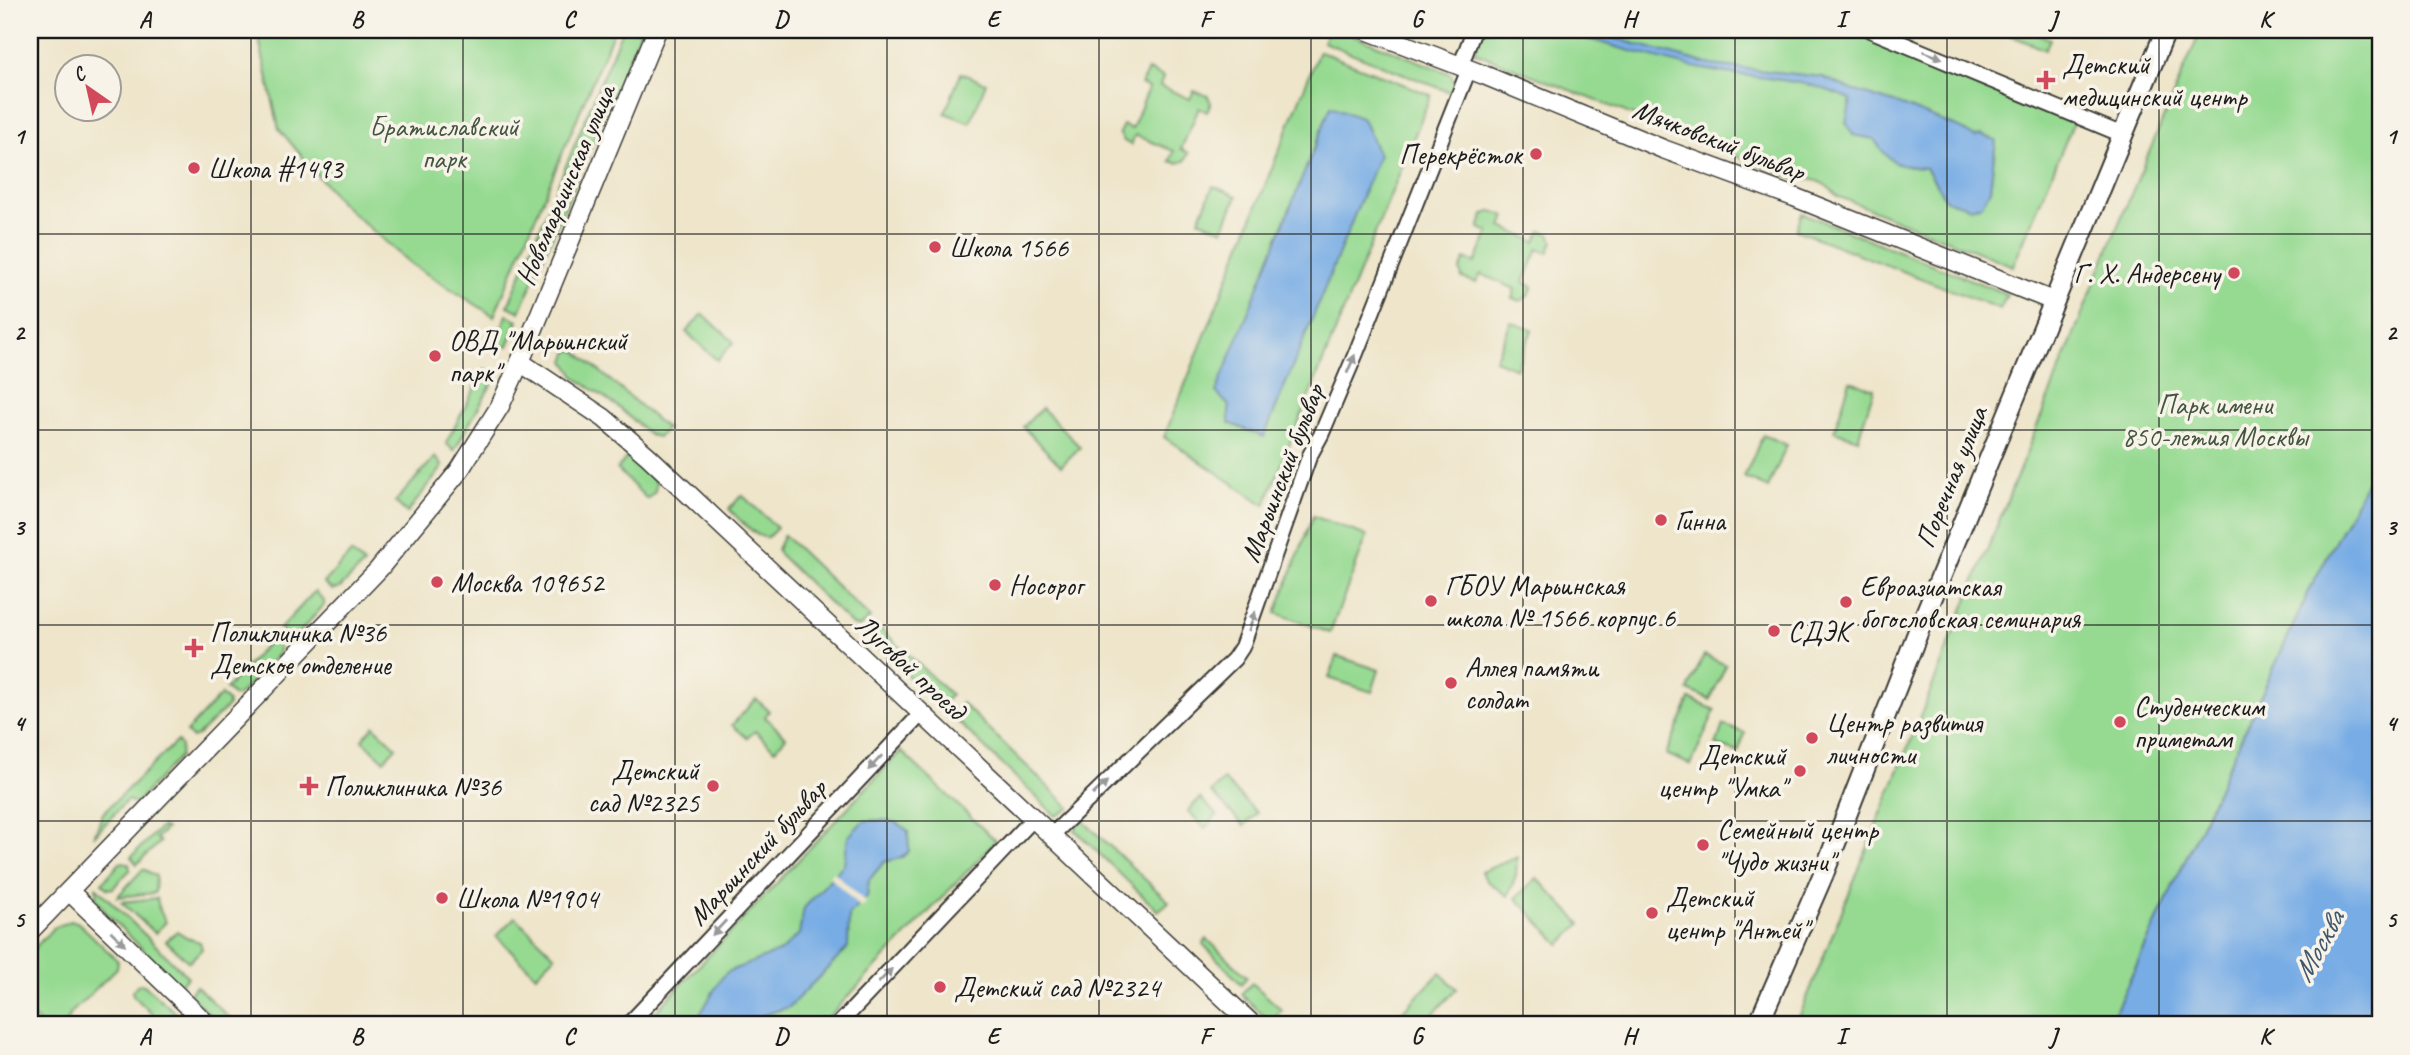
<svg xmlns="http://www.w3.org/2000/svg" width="2410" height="1055" font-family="Caveat,sans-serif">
<rect width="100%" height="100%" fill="#f7f3e8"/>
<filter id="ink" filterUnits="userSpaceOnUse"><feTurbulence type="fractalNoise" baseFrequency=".0143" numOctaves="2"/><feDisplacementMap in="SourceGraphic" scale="14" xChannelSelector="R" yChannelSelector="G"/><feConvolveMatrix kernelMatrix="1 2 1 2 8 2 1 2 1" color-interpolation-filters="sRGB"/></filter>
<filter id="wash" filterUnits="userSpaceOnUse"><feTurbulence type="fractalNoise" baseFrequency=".00686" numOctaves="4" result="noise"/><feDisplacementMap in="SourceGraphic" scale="28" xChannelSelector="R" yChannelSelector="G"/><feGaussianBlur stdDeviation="1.57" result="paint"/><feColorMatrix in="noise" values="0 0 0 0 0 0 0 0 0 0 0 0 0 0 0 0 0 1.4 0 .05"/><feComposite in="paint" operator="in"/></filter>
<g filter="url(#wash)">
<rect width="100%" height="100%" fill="#eee5ca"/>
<g fill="#96da92" stroke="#597b57" stroke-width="2">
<polygon points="257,30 614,30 494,316 411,264 341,203 279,129"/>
<polygon points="622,30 641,30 520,312 508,306"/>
<polygon points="1328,30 1340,30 1451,74 1455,85 1452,93 1323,42"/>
<path d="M1482 30H1847L2075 119 2013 266 1837 196C1825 181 1813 178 1794 179L1474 52Z"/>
<polygon points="1998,30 2027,30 2050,39 2045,50"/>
<polygon points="2201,30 2380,30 2380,457 2311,587 2109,1025 1796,1025 2116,230"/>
<polygon points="1319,51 1431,95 1265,505 1164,437"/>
<polygon points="1148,70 1163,77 1160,86 1190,99 1194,91 1208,96 1211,103 1207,112 1199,108 1181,149 1189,153 1185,161 1177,163 1170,161 1174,151 1135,135 1131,145 1124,141 1119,133 1123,125 1132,129 1149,88 1141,84"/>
<polygon points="961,73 986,83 970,123 945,113"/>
<polygon points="1213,186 1237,196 1223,230 1199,220"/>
<polygon points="1492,211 1506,216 1502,227 1536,242 1541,231 1550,234 1553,241 1548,253 1538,249 1524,282 1533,287 1528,296 1521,301 1512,298 1515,289 1481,274 1476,283 1462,278 1460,270 1465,259 1475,263 1489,232 1479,228 1484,215"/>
<polygon points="1802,213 2007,294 2000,309 1796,230"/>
<polygon points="703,314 734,342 717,360 686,332"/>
<polygon points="507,315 518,320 508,346 502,348 495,344"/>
<polygon points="1511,322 1532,330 1516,369 1495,360"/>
<polygon points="575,350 667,429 658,437 650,435 617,406 576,378 565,361 569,351"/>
<polygon points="485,369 496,376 454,451 446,443"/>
<polygon points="1850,381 1874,389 1858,439 1834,431"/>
<polygon points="1042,408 1080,447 1061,466 1023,427"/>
<polygon points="1763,435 1787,445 1768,488 1744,477"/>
<polygon points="628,456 656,482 655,492 647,499 617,469"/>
<polygon points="435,457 442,465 441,469 407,513 395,502"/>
<path d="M742 495 777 528C776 529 769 536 768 537 758 541 736 516 729 509Z"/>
<polygon points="1313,516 1367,536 1330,633 1276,613"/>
<polygon points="784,535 870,618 859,627 852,625 778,553 777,549"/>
<polygon points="351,553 364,564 340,588 332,590 324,583"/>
<polygon points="315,591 324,601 324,605 297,635 290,637 280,629"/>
<polygon points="877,625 951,695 943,703 938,704 868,638"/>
<polygon points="273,637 279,644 279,653 238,696 234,696 226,689"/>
<polygon points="1704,655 1726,665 1710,700 1688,690"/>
<polygon points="1337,656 1379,670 1372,692 1329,678"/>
<polygon points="221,695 228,702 228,706 197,736 192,738 186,732"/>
<polygon points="756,699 769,711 765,717 786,737 775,750 755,731 747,738 732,725"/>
<polygon points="1690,699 1715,710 1691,765 1666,754"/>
<polygon points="962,703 1070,808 1056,816 956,720 957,710"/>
<polygon points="1723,725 1745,733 1738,752 1716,745"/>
<polygon points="374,726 396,747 384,760 362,740"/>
<polygon points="177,741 181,746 180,756 136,803 127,800 94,836 103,813"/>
<polygon points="901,751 996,841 821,1025 656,1025 649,1019"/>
<polygon points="1224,780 1257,813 1244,826 1211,792"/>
<polygon points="1200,798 1217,815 1205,828 1188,811"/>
<polygon points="1080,818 1169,902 1158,911 1075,830"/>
<polygon points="161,827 166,829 156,838 160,842 137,864 131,857"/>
<polygon points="1517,857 1516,875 1508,896 1487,881 1481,872"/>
<polygon points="124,862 129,864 130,870 113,888 108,889 102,883 120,863"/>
<polygon points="143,869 156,876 155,893 117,897"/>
<polygon points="1537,878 1581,924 1560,944 1516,898"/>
<polygon points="96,887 188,977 179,985 107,914 96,898"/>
<polygon points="157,898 159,909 166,922 155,933 121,902"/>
<polygon points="515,917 555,956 536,975 496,936"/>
<polygon points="70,921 77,922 83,927 118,961 117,968 71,1013 65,1023 67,1025 41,1025 30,1014 30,953 53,928"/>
<polygon points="177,931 188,938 200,942 202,949 189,962 166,941"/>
<polygon points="1207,939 1247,977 1241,984 1203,944"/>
<polygon points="1440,973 1457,989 1427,1020 1432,1025 1412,1025 1400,1014"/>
<path d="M1252 983 1282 1010C1276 1016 1272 1020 1265 1017L1243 996 1242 993Z"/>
<polygon points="139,984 144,985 176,1013 163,1025 133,995 132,991"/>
<polygon points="196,986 237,1025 221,1025 189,995"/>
</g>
<g fill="#77ace5" stroke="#4a6480" stroke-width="2">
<path d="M1565 30H1585L1712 65 1823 77 1852 90 1904 106 1962 129 1975 137 1981 135 1996 140 1990 190 1982 204 1971 208 1946 200 1926 168C1898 167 1888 162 1874 139L1853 135 1846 122 1851 100C1802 76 1759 80 1708 70 1667 63 1627 49 1587 39L1570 37Z"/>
<polygon points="1331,106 1363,119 1379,155 1264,437 1229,423 1229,406 1216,392"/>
<polygon points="2380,457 2380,1025 2109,1025 2311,587"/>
<polygon points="884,820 898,823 908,831 909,851 901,858 884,862 869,880 867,897 849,915 848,947 843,953 789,1007 763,1015 753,1025 694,1025 720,980 727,972 781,951 799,934 804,908 844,864 848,837 863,821"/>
</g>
<polygon fill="#eee5ca" points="833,871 866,903 861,908 829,876"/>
</g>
<g filter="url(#ink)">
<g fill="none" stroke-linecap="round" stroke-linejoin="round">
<defs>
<g id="minor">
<polyline points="1870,30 2123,135"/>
<polyline points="1460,67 1474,30"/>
<polyline points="1052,835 1234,659 1242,647 1309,457 1321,435 1356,353 1469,69"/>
<polyline points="628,1025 922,713"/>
<polyline points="838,1025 1034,818"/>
</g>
<g id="tertiary">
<polyline points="1366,30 1484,75 1663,149 1794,197 2053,301"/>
<polyline points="520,362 604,418 648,456 1253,1025"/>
<polyline points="69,891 208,1025"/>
<polyline points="30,931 378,570 459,471 500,406 520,362 657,30"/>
</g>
<polyline id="secondary" points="1758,1025 1823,875 1918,632 2166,30"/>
</defs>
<use href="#minor" stroke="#3c3a36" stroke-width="18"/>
<use href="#tertiary" stroke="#3c3a36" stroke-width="21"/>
<use href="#secondary" stroke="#3c3a36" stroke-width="23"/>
<use href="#minor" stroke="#fff" stroke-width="14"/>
<use href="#tertiary" stroke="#fff" stroke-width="18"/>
<use href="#secondary" stroke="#fff" stroke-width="19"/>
</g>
<defs><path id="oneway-solid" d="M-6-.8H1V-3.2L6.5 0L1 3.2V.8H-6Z" transform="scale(1.75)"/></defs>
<g fill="#999">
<use href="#oneway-solid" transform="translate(1933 55) rotate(21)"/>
<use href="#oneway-solid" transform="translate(1351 364) rotate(-67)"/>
<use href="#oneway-solid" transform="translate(1252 621) rotate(-71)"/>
<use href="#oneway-solid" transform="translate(875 763) rotate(133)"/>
<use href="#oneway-solid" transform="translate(1100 788) rotate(-43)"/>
<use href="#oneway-solid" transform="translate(719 928) rotate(133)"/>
<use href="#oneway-solid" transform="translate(118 938) rotate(44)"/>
<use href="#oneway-solid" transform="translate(885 976) rotate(-46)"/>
</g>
</g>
<path fill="none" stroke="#1c1c1c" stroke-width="2" stroke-opacity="0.55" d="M251 30V1025M463 30V1025M675 30V1025M887 30V1025M1099 30V1025M1311 30V1025M1523 30V1025M1735 30V1025M1947 30V1025M2159 30V1025M30 234H2380M30 430H2380M30 625H2380M30 821H2380"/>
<g fill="#d1495b" stroke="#f7f3e8" stroke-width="2.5">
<path d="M2042.5 69.5h7v7h7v7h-7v7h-7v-7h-7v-7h7z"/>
<circle cx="1536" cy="154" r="7"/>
<circle cx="194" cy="168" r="7"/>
<circle cx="935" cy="247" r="7"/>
<circle cx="2234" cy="273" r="7"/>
<circle cx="435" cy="356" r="7"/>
<circle cx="1661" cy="520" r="7"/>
<circle cx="437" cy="582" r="7"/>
<circle cx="995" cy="585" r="7"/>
<circle cx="1431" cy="601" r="7"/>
<circle cx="1846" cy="602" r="7"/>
<circle cx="1774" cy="631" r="7"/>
<path d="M190.5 637.5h7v7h7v7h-7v7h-7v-7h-7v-7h7z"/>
<circle cx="1451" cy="683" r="7"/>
<circle cx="2120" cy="722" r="7"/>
<circle cx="1812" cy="738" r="7"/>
<circle cx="1800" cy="771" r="7"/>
<path d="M305.5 775.5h7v7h7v7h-7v7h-7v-7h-7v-7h7z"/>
<circle cx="713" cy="786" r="7"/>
<circle cx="1703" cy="845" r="7"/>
<circle cx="442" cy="898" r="7"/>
<circle cx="1652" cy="913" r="7"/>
<circle cx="940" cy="987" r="7"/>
</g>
<g text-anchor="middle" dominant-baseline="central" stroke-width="7" stroke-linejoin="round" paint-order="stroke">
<g font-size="28" fill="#1c1c1c" stroke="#f7f3e8" text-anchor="start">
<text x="2062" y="64">Детский<tspan x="2062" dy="32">медицинский центр</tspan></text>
<text x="1522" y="154" text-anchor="end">Перекрёсток</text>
<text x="208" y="168">Школа #1493</text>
<text x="949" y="247">Школа 1566</text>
<text x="2220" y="273" text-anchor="end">Г. Х. Андерсену</text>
<text x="449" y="340">ОВД "Марьинский<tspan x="449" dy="32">парк"</tspan></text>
<text x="1675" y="520">Гинна</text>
<text x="451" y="582">Москва 109652</text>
<text x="1009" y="585">Носорог</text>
<text x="1445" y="585">ГБОУ Марьинская<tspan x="1445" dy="32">школа № 1566 корпус 6</tspan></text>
<text x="1860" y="586">Евроазиатская<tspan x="1860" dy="32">богословская семинария</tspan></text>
<text x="1788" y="631">СДЭК</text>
<text x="210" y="632">Поликлиника №36<tspan x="210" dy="32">Детское отделение</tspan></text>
<text x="1465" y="667">Аллея памяти<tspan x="1465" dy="32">солдат</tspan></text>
<text x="2134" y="706">Студенческим<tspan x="2134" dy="32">приметам</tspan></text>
<text x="1826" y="722">Центр развития<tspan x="1826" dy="32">личности</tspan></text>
<text x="1786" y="755" text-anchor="end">Детский<tspan x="1786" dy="32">центр "Умка"</tspan></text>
<text x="699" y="770" text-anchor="end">Детский<tspan x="699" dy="32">сад №2325</tspan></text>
<text x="325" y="786">Поликлиника №36</text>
<text x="1717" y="829">Семейный центр<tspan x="1717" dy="32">"Чудо жизни"</tspan></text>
<text x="1666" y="897">Детский<tspan x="1666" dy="32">центр "Антей"</tspan></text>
<text x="456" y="898">Школа №1904</text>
<text x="954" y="987">Детский сад №2324</text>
</g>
<g font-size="28" fill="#41553f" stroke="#f7f3e8">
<text x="444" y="126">Братиславский<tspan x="444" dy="32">парк</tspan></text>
<text x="2215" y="404">Парк имени<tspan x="2215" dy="32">850-летия Москвы</tspan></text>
</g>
<g font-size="28" fill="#1c1c1c" stroke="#f7f3e8">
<text transform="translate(1719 140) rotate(21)">Мячковский бульвар</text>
<text transform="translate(565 185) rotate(-67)">Новомарьинская улица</text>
<text transform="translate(1282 473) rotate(-69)">Марьинский бульвар</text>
<text transform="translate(1951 477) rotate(-68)">Поречная улица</text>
<text transform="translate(911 667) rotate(43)">Луговой проезд</text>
<text transform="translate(757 852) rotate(-47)">Марьинский бульвар</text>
</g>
<g font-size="30" font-style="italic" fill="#40566c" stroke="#f7f3e8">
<text transform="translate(2318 946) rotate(-61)">Москва</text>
</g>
</g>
<rect width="2410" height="1055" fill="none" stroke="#f7f3e8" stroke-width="77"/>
<g transform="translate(88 88) rotate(326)"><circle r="33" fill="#f7f3e8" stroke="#9f9d96" stroke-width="2"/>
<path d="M0-5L12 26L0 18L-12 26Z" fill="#d1495b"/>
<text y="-10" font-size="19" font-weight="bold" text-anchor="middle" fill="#1c1c1c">С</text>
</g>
<rect x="38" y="38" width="2334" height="978" fill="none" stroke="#1c1c1c" stroke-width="2.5"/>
<g font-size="23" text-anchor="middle" font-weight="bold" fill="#1c1c1c">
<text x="145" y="27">A</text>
<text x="357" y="27">B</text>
<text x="569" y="27">C</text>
<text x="781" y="27">D</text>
<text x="993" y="27">E</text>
<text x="1205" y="27">F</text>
<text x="1417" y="27">G</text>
<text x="1629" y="27">H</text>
<text x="1841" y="27">I</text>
<text x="2053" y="27">J</text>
<text x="2265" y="27">K</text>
<text x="19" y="144">1</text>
<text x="2391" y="144">1</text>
<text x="19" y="340">2</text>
<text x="2391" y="340">2</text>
<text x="19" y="535">3</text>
<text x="2391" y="535">3</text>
<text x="19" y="731">4</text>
<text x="2391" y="731">4</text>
<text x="19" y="927">5</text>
<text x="2391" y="927">5</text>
<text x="145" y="1044">A</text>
<text x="357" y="1044">B</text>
<text x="569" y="1044">C</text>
<text x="781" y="1044">D</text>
<text x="993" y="1044">E</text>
<text x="1205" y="1044">F</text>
<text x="1417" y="1044">G</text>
<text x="1629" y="1044">H</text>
<text x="1841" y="1044">I</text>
<text x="2053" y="1044">J</text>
<text x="2265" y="1044">K</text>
</g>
</svg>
